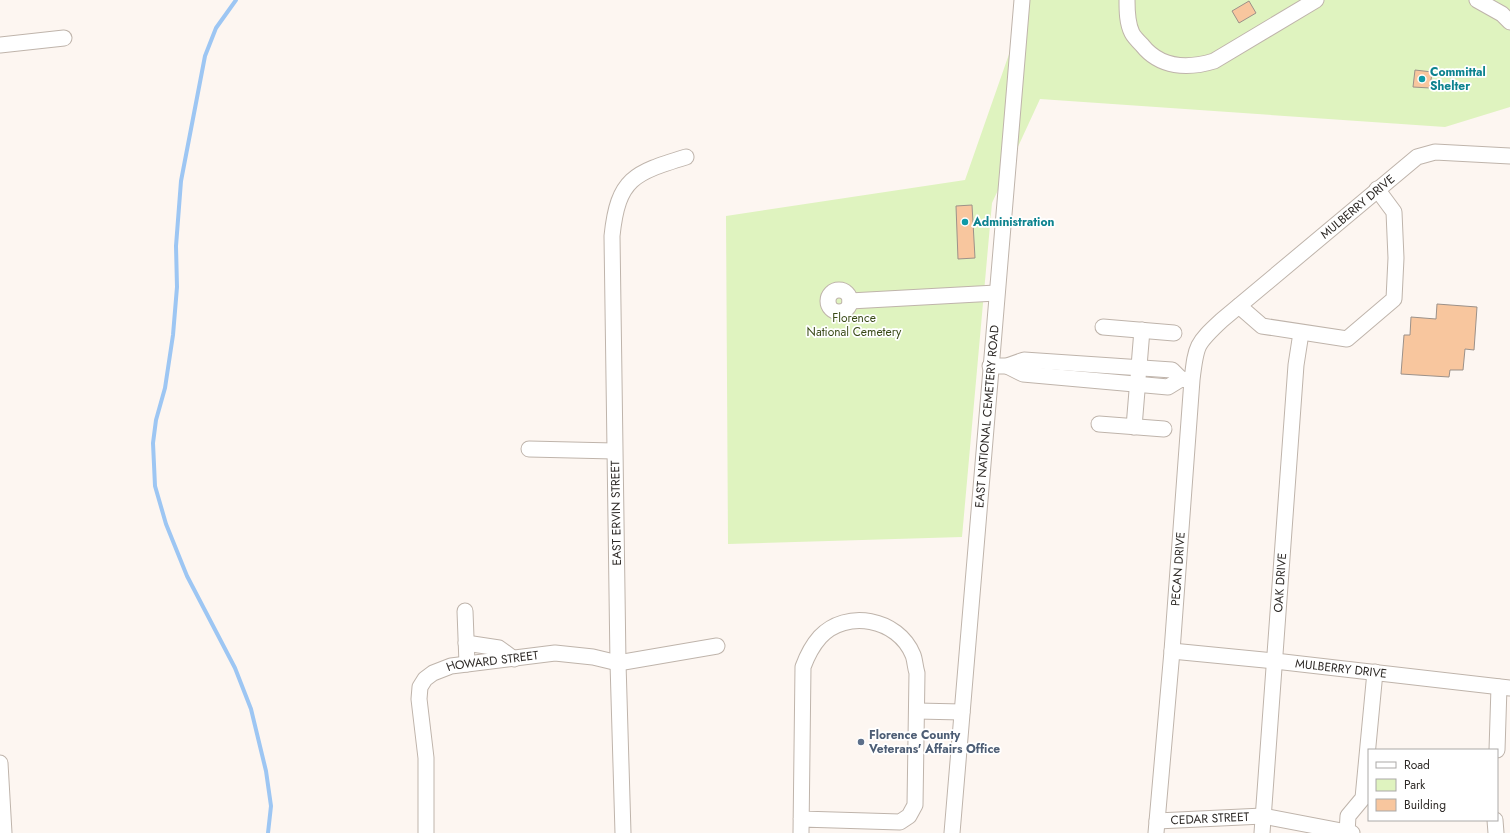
<svg xmlns="http://www.w3.org/2000/svg" width="1510" height="833" font-family="Jost,sans-serif">
<rect width="100%" height="100%" fill="#fdf6f1"/>
<polygon fill="#dff3bf" points="1028,0 1510,0 1510,107 1445,127 1040,99 992,203 962,537 728,544 726,216 965,180"/>
<g fill="none" stroke-linecap="round" stroke-linejoin="round">
<polyline stroke="#9dc6f3" stroke-width="4" points="236,0 216,28 205,56 181,181 176,246 177,287 173,335 165,388 156,420 153,443 155,486 166,524 187,576 235,668 251,709 266,771 271,806 268,833"/>
</g>
<g fill="#f8c69e" stroke="#9c9189">
<polygon points="1249,1 1256,13 1239,23 1232,11"/>
<polygon points="1415,70 1432,72 1430,88 1413,87"/>
<polygon points="972,205 975,258 958,259 956,206"/>
<polygon points="1437,304 1477,307 1474,350 1465,349 1463,370 1450,370 1449,377 1401,374 1404,335 1410,335 1411,317 1436,319"/>
</g>
<g fill="none" stroke-linecap="round" stroke-linejoin="round">
<defs>
<g id="minor">
<path d="M1127 0C1127 11 1127 23 1132 33 1134 37 1138 41 1142 45 1160 68 1188 69 1214 61L1316 0"/>
<polyline points="1477,0 1502,14 1510,22"/>
<polyline points="0,45 64,38"/>
<circle cx="839" cy="301" r="11"/>
<polyline points="850,301 996,293"/>
<polyline points="1239,306 1262,326 1347,339 1394,299 1396,258 1394,212 1377,189"/>
<polyline points="1103,327 1174,333"/>
<polyline points="990,366 1007,366 1024,360 1172,370 1181,379"/>
<polyline points="1007,366 1023,374 1168,387 1181,379 1189,380"/>
<polyline points="1099,424 1164,429"/>
<polyline points="1134,427 1142,330"/>
<polyline points="529,449 614,451"/>
<polyline points="465,611 467,664"/>
<polyline points="466,643 499,648 514,659"/>
<path id="s1" d="M1172 651 1275 661 1510 688"/>
<polyline points="917,711 962,712"/>
<polyline points="1497,750 1499,687"/>
<polyline points="0,763 4,833"/>
<polyline points="1495,820 1496,833"/>
<path id="s2" d="M1157 821 1263 816 1352 833"/>
<path id="s3" d="M426 833V758L419 699 420 687 425 679 433 673 451 666 555 653 593 657 618 663 717 646"/>
<path d="M623 833 618 663 612 236C618 178 634 173 686 157"/>
<path d="M801 833 803 667C807 656 812 646 820 637 846 609 898 618 913 655 915 660 915 667 917 673L915 805 909 816 900 822 801 819"/>
<path id="s4" d="M952 833 1022 0"/>
<path id="s5" d="M1156 833 1172 651 1192 380C1196 345 1196 344 1222 320L1417 157 1435 152 1510 156"/>
<path id="s6" d="M1262 833 1296 365 1301 333"/>
<polyline points="1347,833 1348,816 1363,798 1375,672"/>
</g>
</defs>
<use href="#minor" stroke="#bfb4ab" stroke-width="17"/>
<use href="#minor" stroke="#fff" stroke-width="15"/>
</g>
<g fill="#0f9aa8" stroke="#fff" stroke-width="1.5">
<circle cx="1422" cy="79" r="4"/>
<circle cx="965" cy="222" r="4"/>
</g>
<circle fill="#5c6f8a" stroke="#fff" stroke-width="1.5" cx="861" cy="742" r="4"/>
<g text-anchor="middle" dominant-baseline="central" stroke-width="3.5" stroke-linejoin="round" paint-order="stroke">
<g font-size="12" font-weight="bold" fill="#0d838f" stroke="#fff" text-anchor="start">
<text x="1430" y="72">Committal<tspan x="1430" dy="14">Shelter</tspan></text>
<text x="973" y="222">Administration</text>
</g>
<g font-size="12" fill="#2d2926" stroke="#fff">
<text stroke="none"><textPath href="#s5" startOffset="701">MULBERRY DRIVE</textPath></text>
<text stroke="none"><textPath href="#s4" startOffset="418">EAST NATIONAL CEMETERY ROAD</textPath></text>
<text transform="translate(616 513) rotate(-91)">EAST ERVIN STREET</text>
<text stroke="none"><textPath href="#s5" startOffset="265">PECAN DRIVE</textPath></text>
<text stroke="none"><textPath href="#s6" startOffset="251">OAK DRIVE</textPath></text>
<text stroke="none"><textPath href="#s3" startOffset="227">HOWARD STREET</textPath></text>
<text stroke="none"><textPath href="#s1" startOffset="170">MULBERRY DRIVE</textPath></text>
<text stroke="none"><textPath href="#s2" startOffset="53">CEDAR STREET</textPath></text>
</g>
<g font-size="12" fill="#3a4a18" stroke="#fff">
<text x="854" y="318">Florence<tspan x="854" dy="14">National Cemetery</tspan></text>
</g>
<g font-size="12" font-weight="bold" fill="#4e5e75" stroke="#fff" text-anchor="start">
<text x="869" y="735">Florence County<tspan x="869" dy="14">Veterans' Affairs Office</tspan></text>
</g>
</g>
<rect x="1368" y="749" width="130" height="72" fill="#ffffff" stroke="#aba9a8"/>
<rect x="1376" y="762" width="20" height="6" fill="#ffffff" stroke="#aba9a8"/>
<text x="1404" y="769" font-size="12" fill="#2d2926">Road</text>
<rect x="1376" y="779" width="20" height="12" fill="#dff3bf" stroke="#aba9a8"/>
<text x="1404" y="789" font-size="12" fill="#2d2926">Park</text>
<rect x="1376" y="799" width="20" height="12" fill="#f8c69e" stroke="#aba9a8"/>
<text x="1404" y="809" font-size="12" fill="#2d2926">Building</text>
</svg>
